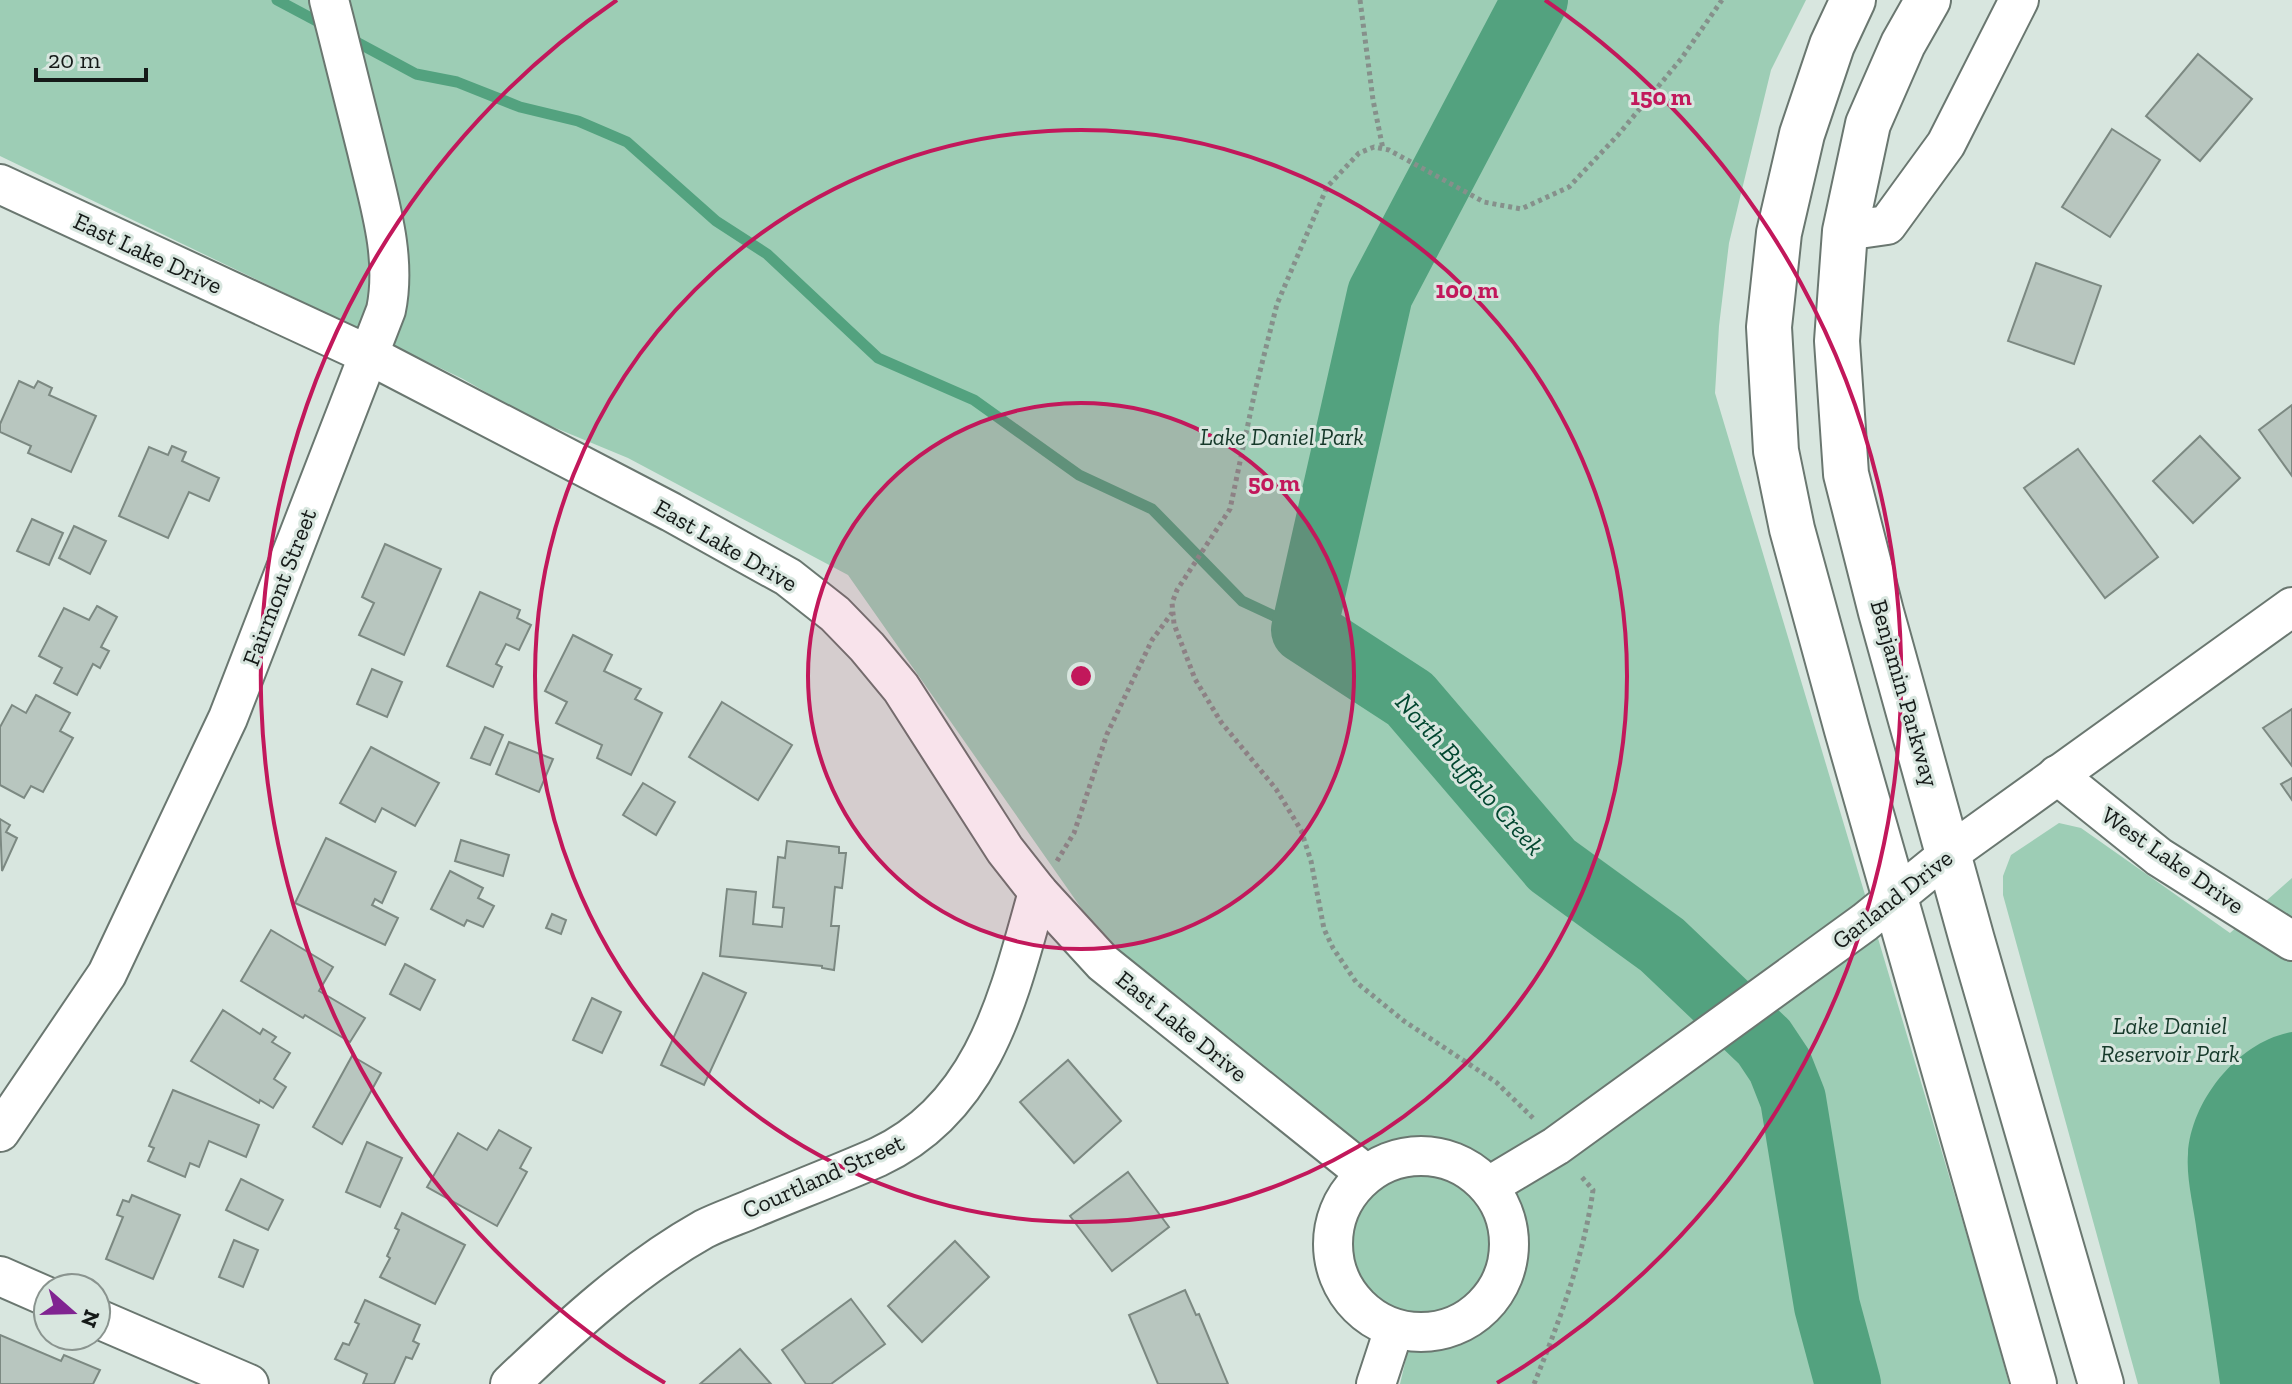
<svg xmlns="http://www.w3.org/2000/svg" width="2292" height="1384" font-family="'Zilla Slab',serif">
<rect width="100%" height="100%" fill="#d8e6df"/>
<g fill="#9dcdb5">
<polygon points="0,0 1806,0 1771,70 1729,243 1719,326 1715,393 1987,1303 2009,1384 1400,1384 1409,1346 1364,1296 1345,1264 1347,1215 1378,1181 1114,955 848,575 628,458 529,417 463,379 0,156"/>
<polygon points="2059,823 2081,828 2230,933 2292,878 2292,1384 2138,1384 2003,895 2003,876 2011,855"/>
</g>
<path fill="#53a27f" d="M2292 1032V1384H2220C2213 1334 2205 1283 2197 1233 2194 1208 2186 1179 2188 1154 2191 1100 2239 1041 2292 1032Z"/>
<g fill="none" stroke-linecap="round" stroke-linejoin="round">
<g stroke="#53a27f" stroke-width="11">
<polyline points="277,0 326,26"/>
<polyline points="349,38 416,74 457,82 520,107 578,121 627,142 716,221 767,254 878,358 974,400 1079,475 1152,509 1242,601 1304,630"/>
</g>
<polyline stroke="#53a27f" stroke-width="66" points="1535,0 1380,294 1304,630 1410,699 1552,865 1662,945 1764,1042 1780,1066 1793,1099 1827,1306 1848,1384"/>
</g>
<g fill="#b8c6bf" stroke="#7c8982" stroke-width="2">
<polygon points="2198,54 2252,99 2200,161 2146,116"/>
<polygon points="2112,129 2160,160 2110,237 2062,207"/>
<polygon points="2036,263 2101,286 2074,364 2008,341"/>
<polygon points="19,381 34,388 38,381 52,388 49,395 96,416 71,472 28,453 31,446 0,432 0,424"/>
<polygon points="2292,405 2292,476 2259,430"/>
<polygon points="2200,436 2240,478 2193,523 2153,481"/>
<polygon points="172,446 186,452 182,461 219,478 209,501 189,492 168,538 119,516 149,447 168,455"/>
<polygon points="2078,449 2158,557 2105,598 2024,488"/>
<polygon points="32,519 63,533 49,565 17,551"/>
<polygon points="74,526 106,541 90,574 59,558"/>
<polygon points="385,544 441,569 404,655 359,635 374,603 362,597"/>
<polygon points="480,592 520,610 517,618 531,625 519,650 506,644 496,664 502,667 493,687 447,666"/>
<polygon points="97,606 117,617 101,647 109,651 100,668 93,664 77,695 54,683 62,668 39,656 64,608 89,620"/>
<polygon points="573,635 612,655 604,671 641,689 635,699 662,713 631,775 597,758 602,745 556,723 567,702 545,691"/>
<polygon points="372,669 402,682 387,717 357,704"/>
<polygon points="36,695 70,713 60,731 73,738 43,792 31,786 24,798 0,785 0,727 12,705 26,713"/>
<polygon points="722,702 792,745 758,800 689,757"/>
<polygon points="2292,709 2292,766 2263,728"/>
<polygon points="485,727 503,735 490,765 471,758"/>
<polygon points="509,742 553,759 539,792 496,774"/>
<polygon points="371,747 439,783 415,826 382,808 375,822 340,803"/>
<polygon points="2292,778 2292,800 2281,784"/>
<polygon points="643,783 675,802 656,835 623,815"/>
<polygon points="0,819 10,825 6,832 17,838 2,871"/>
<polygon points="326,838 396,872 382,903 375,899 372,905 398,918 385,945 295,903"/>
<polygon points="461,840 509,855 503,876 455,861"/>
<polygon points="787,841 839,847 839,853 846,853 842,888 835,887 831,926 839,926 834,970 822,968 822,966 720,956 727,889 756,892 753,924 782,927 784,908 773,907 778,857 785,858"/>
<polygon points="450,871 483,888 478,898 494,906 483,927 467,920 464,926 431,909"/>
<polygon points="552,914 566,920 561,934 546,928"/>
<polygon points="271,930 333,967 319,991 365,1018 350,1042 305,1015 303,1018 241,981"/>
<polygon points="405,964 435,980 420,1010 390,994"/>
<polygon points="703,973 746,993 704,1085 661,1065"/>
<polygon points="592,998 621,1012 602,1053 573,1040"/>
<polygon points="223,1010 260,1034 263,1029 276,1037 272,1042 290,1053 274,1079 286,1087 273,1108 260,1100 259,1103 191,1061"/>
<polygon points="352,1056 381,1073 342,1144 313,1127"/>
<polygon points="1068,1060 1121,1121 1074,1163 1020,1102"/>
<polygon points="173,1090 259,1125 246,1157 209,1141 199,1167 190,1163 185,1177 148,1161 154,1148 149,1146"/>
<polygon points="499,1130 531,1148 520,1168 527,1172 497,1226 427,1187 458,1133 487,1150"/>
<polygon points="367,1142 402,1158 380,1207 346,1192"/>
<polygon points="1128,1172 1169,1227 1112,1271 1070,1216"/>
<polygon points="241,1179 283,1200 268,1230 226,1210"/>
<polygon points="132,1195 180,1215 153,1279 106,1259 123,1217 117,1215 123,1200 129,1202"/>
<polygon points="402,1213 465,1245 435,1304 380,1277 390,1258 387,1256 399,1230 395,1228"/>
<polygon points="234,1240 258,1250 243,1287 219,1277"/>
<polygon points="955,1241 989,1277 922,1342 888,1306"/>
<polygon points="1185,1290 1196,1315 1199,1314 1228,1384 1158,1384 1129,1315"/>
<polygon points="851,1299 885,1344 831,1384 806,1384 782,1350"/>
<polygon points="365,1300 420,1325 413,1341 419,1344 412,1359 406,1357 394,1384 363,1384 367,1374 335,1359 343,1343 349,1345 359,1324 355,1322"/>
<polygon points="0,1335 61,1361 64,1355 100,1370 93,1384 0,1384"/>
<polygon points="740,1349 771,1384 700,1384"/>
</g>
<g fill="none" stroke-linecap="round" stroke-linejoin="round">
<defs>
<g id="street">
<polyline points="0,184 369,355 671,512 788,577 835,614 867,647 901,688 1005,850 1038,892 1103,963 1366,1174"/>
<polyline points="1845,231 1887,225 1946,144 2019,0"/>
<polyline points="2057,775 2159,857 2292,941"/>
<path d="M0 1132 107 974 228 718 386 310C397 257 379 202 367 151 354 100 342 50 329 0"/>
<circle cx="1421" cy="1244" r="88"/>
<polyline points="1489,1186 1556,1146 1865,922 1950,853 2292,607"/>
<polyline points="0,1276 48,1297"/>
<polyline points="96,1318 249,1384"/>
<path d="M510 1384C570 1327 631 1270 704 1229 720 1221 738 1215 754 1208 795 1191 837 1175 878 1157 985 1107 1009 995 1038 892"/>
<polyline points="1376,1384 1394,1329"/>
</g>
<g id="primary">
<polyline points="1853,0 1832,45 1802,134 1779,233 1769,327 1776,451 1792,529 1847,730 2034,1384"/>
<polyline points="1928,0 1903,44 1868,124 1845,231 1837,341 1846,474 1881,612 1972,940 2101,1384"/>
</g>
</defs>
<use href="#street" stroke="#6a7770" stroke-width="42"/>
<use href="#primary" stroke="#6a7770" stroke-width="48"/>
<g stroke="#86908b" stroke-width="5" stroke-dasharray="4 4" stroke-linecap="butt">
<polyline points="1360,0 1373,100 1383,149"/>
<polyline points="1057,861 1074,833 1107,734 1152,640 1172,613"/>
<polyline points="1533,1118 1496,1082 1404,1021 1356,982 1333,948 1324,929 1311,861 1301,830 1276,789 1221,722 1195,679 1174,624 1172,603 1177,590 1230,509 1255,391 1277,304 1327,187 1359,153 1374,147 1389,150 1484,202 1521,209 1569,187 1618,135 1681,59 1722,0"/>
<path d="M1534 1384C1559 1322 1584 1256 1593 1190L1580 1175"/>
</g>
<use href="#street" stroke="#fff" stroke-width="38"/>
<use href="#primary" stroke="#fff" stroke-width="44"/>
</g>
<circle cx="1081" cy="676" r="273" fill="#c2185b" fill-opacity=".12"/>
<g fill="none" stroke="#c2185b" stroke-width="4">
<circle cx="1081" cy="676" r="273"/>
<circle cx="1081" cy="676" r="546"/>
<path d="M665 1383A820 820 0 0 1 617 0M1545 0A820 820 0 0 1 1497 1383"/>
</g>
<g text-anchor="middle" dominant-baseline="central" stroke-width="6" stroke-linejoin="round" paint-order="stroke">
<g font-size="24" fill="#151a18" stroke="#d8e6df">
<text transform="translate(148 253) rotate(25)">East Lake Drive</text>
<text transform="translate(726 545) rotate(30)">East Lake Drive</text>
<text transform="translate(279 587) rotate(-69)">Fairmont Street</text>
<text transform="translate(1905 693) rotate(74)">Benjamin Parkway</text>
<text transform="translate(2173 860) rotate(35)">West Lake Drive</text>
<text transform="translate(1892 899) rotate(-38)">Garland Drive</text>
<text transform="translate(1182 1026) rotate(39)">East Lake Drive</text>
<text transform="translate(823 1176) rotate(-24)">Courtland Street</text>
</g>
<g font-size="24" font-style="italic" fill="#16392a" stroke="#d8e6df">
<text x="1282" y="436">Lake Daniel Park</text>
<text x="2170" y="1025">Lake Daniel<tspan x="2170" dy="28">Reservoir Park</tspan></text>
</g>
<g font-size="26" font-style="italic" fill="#01462f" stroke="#d8e6df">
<text transform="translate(1470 774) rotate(48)">North Buffalo Creek</text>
</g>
</g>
<circle cx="1081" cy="676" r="12" fill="#c2185b" stroke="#d8e6df" stroke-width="4"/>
<g font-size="24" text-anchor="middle" font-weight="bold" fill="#c2185b" stroke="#d8e6df" stroke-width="6" stroke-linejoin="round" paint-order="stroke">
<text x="1661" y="105">150 m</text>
<text x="1467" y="298">100 m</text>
<text x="1274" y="491">50 m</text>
</g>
<g transform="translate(72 1312) rotate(110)"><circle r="38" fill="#d8e6df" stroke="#8a948f" stroke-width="2"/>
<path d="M0-6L14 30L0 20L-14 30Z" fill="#802491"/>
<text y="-12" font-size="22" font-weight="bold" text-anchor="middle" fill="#151a18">N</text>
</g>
<path d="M36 68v12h110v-12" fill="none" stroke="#151a18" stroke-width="4"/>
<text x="48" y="68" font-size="24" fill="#151a18" stroke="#d8e6df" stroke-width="6" paint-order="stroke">20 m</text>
</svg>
